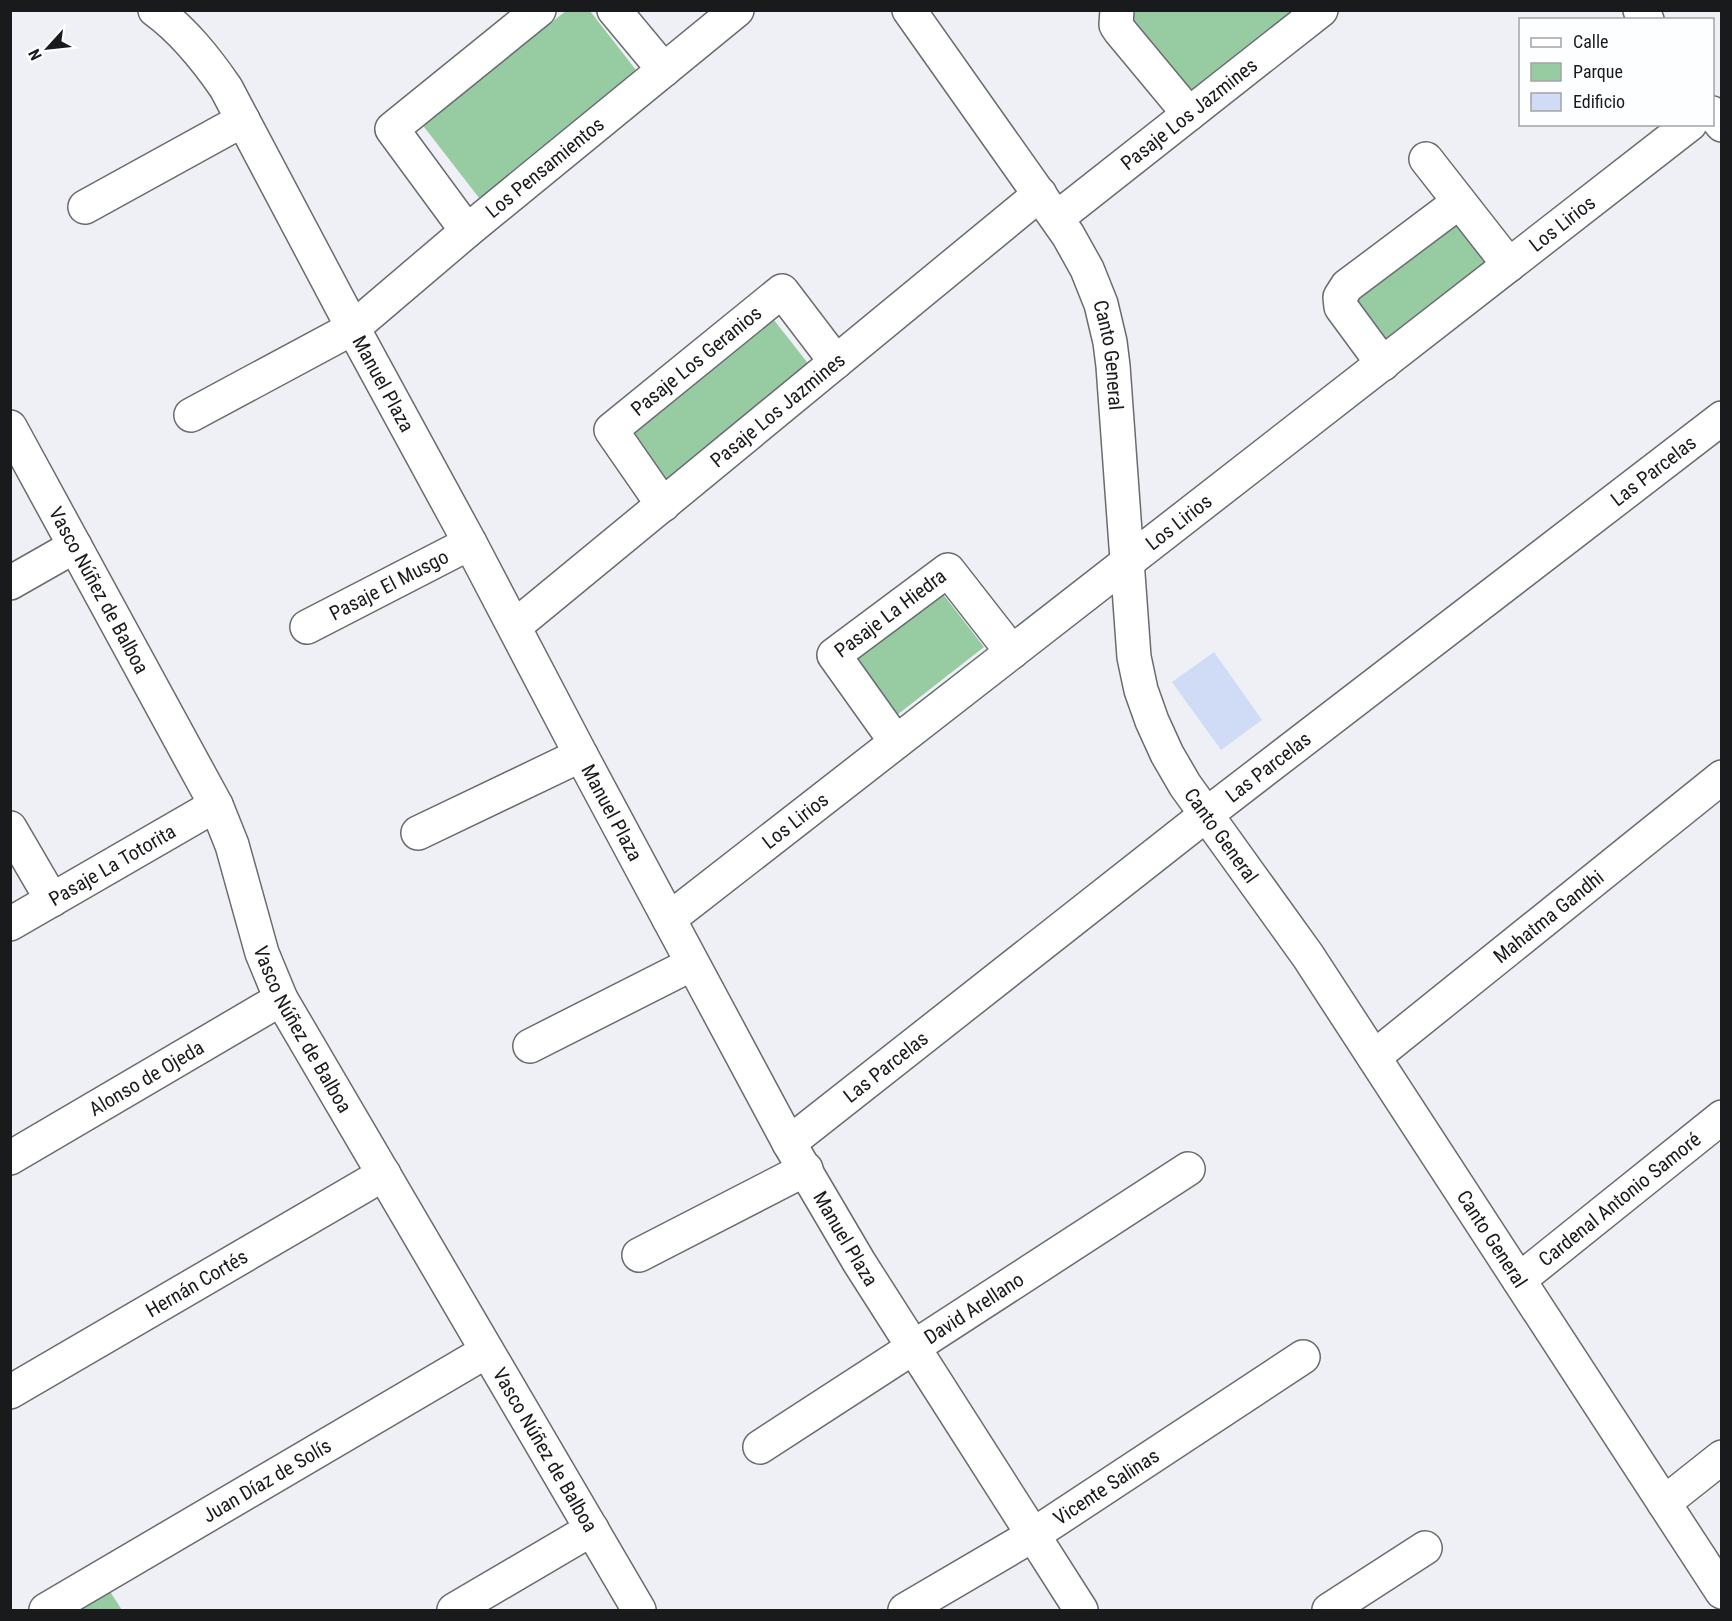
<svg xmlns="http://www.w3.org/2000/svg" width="1732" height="1621" font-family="'Roboto Condensed',sans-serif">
<rect width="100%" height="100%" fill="#eef0f5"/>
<g fill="#97cca3">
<polygon points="566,11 590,11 643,79 483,203 421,123"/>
<polygon points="1137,11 1316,11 1194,92 1134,29 1134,13"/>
<polygon points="1450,221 1460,225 1486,261 1379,344 1351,306 1353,293"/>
<polygon points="774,320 814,371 669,486 628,435"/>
<polygon points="939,589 984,647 897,715 852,658"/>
<polygon points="109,1590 122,1610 74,1610"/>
</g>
<polygon fill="#d0dcf5" points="1214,652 1262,720 1221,750 1172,682"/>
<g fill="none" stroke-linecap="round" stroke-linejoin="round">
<defs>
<g id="minor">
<path id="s1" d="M155 10C184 31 206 59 226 88L353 328 470 543 581 755 789 1143 859 1262 1081 1610"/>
<polyline points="614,10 664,70"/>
<path id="s2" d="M909 10 1068 235 1087 269 1101 304 1110 342 1113 366 1134 657 1141 690 1152 721 1167 754 1185 785 1308 956 1722 1592"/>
<polyline points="1117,10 1116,25 1120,31 1189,114"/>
<polyline points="1640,10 1647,20"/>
<polyline points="1712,113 1722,125"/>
<polyline points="1426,159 1509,265"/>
<polyline points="85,207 243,120"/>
<path id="s3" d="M1057 218 1321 10"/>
<polyline points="467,231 392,129 539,10"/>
<polyline points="1383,364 1341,307 1340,297 1347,286 1459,202"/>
<path id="s4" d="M191 415 353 328 467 231 737 10"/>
<path id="s5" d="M10 427 216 805 232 845 262 953 281 999 639 1610"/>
<path id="s6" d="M663 505 611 430 782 291 836 362"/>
<polyline points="10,583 75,546"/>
<path id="s7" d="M515 626 1040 194"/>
<path id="s8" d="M307 627 470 543"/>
<path id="s9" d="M896 742 834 655 948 570 1012 652"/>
<polyline points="10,828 52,900"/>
<polyline points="418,833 581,755"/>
<path id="s10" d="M669 919 1690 124"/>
<path id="s11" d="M10 924 216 805"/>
<polyline points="530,1046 692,964"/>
<path id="s12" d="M1374 1057 1722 777"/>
<path id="s13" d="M789 1143 1207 814 1722 418"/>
<path id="s14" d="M10 1158 281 999"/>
<polyline points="639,1255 806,1169"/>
<path id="s15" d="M1519 1280 1722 1117"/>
<path id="s16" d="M10 1392 384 1174"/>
<path id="s17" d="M760 1447 1188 1169"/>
<polyline points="1664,1503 1722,1457"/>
<path id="s18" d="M46 1610 487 1351"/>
<polyline points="454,1610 592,1529"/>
<path id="s19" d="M905 1610 1033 1535 1303 1357"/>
<polyline points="1329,1610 1425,1548"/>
</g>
</defs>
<use href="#minor" stroke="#696b6f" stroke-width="36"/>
<use href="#minor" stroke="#fff" stroke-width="33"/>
</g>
<g text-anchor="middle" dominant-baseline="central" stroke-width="4.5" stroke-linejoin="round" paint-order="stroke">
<g font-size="20" fill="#191a1c" stroke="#fdfeff">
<text stroke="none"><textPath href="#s3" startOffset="168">Pasaje Los Jazmines</textPath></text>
<text stroke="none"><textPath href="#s4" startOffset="434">Los Pensamientos</textPath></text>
<text stroke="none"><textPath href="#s10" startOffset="1132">Los Lirios</textPath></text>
<text stroke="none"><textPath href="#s2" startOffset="404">Canto General</textPath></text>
<text stroke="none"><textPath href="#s6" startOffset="201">Pasaje Los Geranios</textPath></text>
<text stroke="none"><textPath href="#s1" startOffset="441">Manuel Plaza</textPath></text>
<text stroke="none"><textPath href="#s7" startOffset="340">Pasaje Los Jazmines</textPath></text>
<text stroke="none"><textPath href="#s13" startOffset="1095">Las Parcelas</textPath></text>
<text stroke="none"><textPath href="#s10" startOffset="646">Los Lirios</textPath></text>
<text stroke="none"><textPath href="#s8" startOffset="92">Pasaje El Musgo</textPath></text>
<text stroke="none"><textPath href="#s5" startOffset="186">Vasco Núñez de Balboa</textPath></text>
<text stroke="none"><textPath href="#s9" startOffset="177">Pasaje La Hiedra</textPath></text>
<text stroke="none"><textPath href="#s13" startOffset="609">Las Parcelas</textPath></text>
<text stroke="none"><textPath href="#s1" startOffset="927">Manuel Plaza</textPath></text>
<text stroke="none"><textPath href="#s10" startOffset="160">Los Lirios</textPath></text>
<text stroke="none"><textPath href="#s2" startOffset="908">Canto General</textPath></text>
<text stroke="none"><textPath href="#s11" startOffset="118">Pasaje La Totorita</textPath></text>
<text stroke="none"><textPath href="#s12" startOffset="224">Mahatma Gandhi</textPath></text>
<text stroke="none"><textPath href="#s5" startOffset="672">Vasco Núñez de Balboa</textPath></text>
<text stroke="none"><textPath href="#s13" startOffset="123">Las Parcelas</textPath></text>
<text stroke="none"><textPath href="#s14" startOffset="158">Alonso de Ojeda</textPath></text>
<text stroke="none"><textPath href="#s15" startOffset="129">Cardenal Antonio Samoré</textPath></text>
<text stroke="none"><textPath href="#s1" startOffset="1413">Manuel Plaza</textPath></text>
<text stroke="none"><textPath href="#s2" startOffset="1394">Canto General</textPath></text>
<text stroke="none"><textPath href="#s16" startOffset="216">Hernán Cortés</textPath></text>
<text stroke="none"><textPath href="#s17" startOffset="255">David Arellano</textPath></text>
<text stroke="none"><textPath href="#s5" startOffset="1158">Vasco Núñez de Balboa</textPath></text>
<text stroke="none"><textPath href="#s18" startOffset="256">Juan Díaz de Solís</textPath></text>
<text stroke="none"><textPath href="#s19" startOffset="236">Vicente Salinas</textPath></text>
</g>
</g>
<rect width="1732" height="1621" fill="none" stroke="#191a1c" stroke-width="24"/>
<rect x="1519" y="18" width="195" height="108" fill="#fdfeff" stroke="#a2a3a4" stroke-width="1.5"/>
<rect x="1531" y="38" width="30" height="9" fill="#ffffff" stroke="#a2a3a4" stroke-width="1.5"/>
<text x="1573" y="48" font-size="18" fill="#191a1c">Calle</text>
<rect x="1531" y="63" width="30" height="18" fill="#97cca3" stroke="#a2a3a4" stroke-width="1.5"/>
<text x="1573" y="78" font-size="18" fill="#191a1c">Parque</text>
<rect x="1531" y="93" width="30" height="18" fill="#d0dcf5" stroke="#a2a3a4" stroke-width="1.5"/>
<text x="1573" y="108" font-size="18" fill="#191a1c">Edificio</text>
<g transform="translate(48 48) rotate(243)" stroke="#fdfeff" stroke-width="4.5" paint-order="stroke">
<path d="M0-4.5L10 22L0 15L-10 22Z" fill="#191a1c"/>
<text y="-9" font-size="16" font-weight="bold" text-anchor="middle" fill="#191a1c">N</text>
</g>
</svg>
